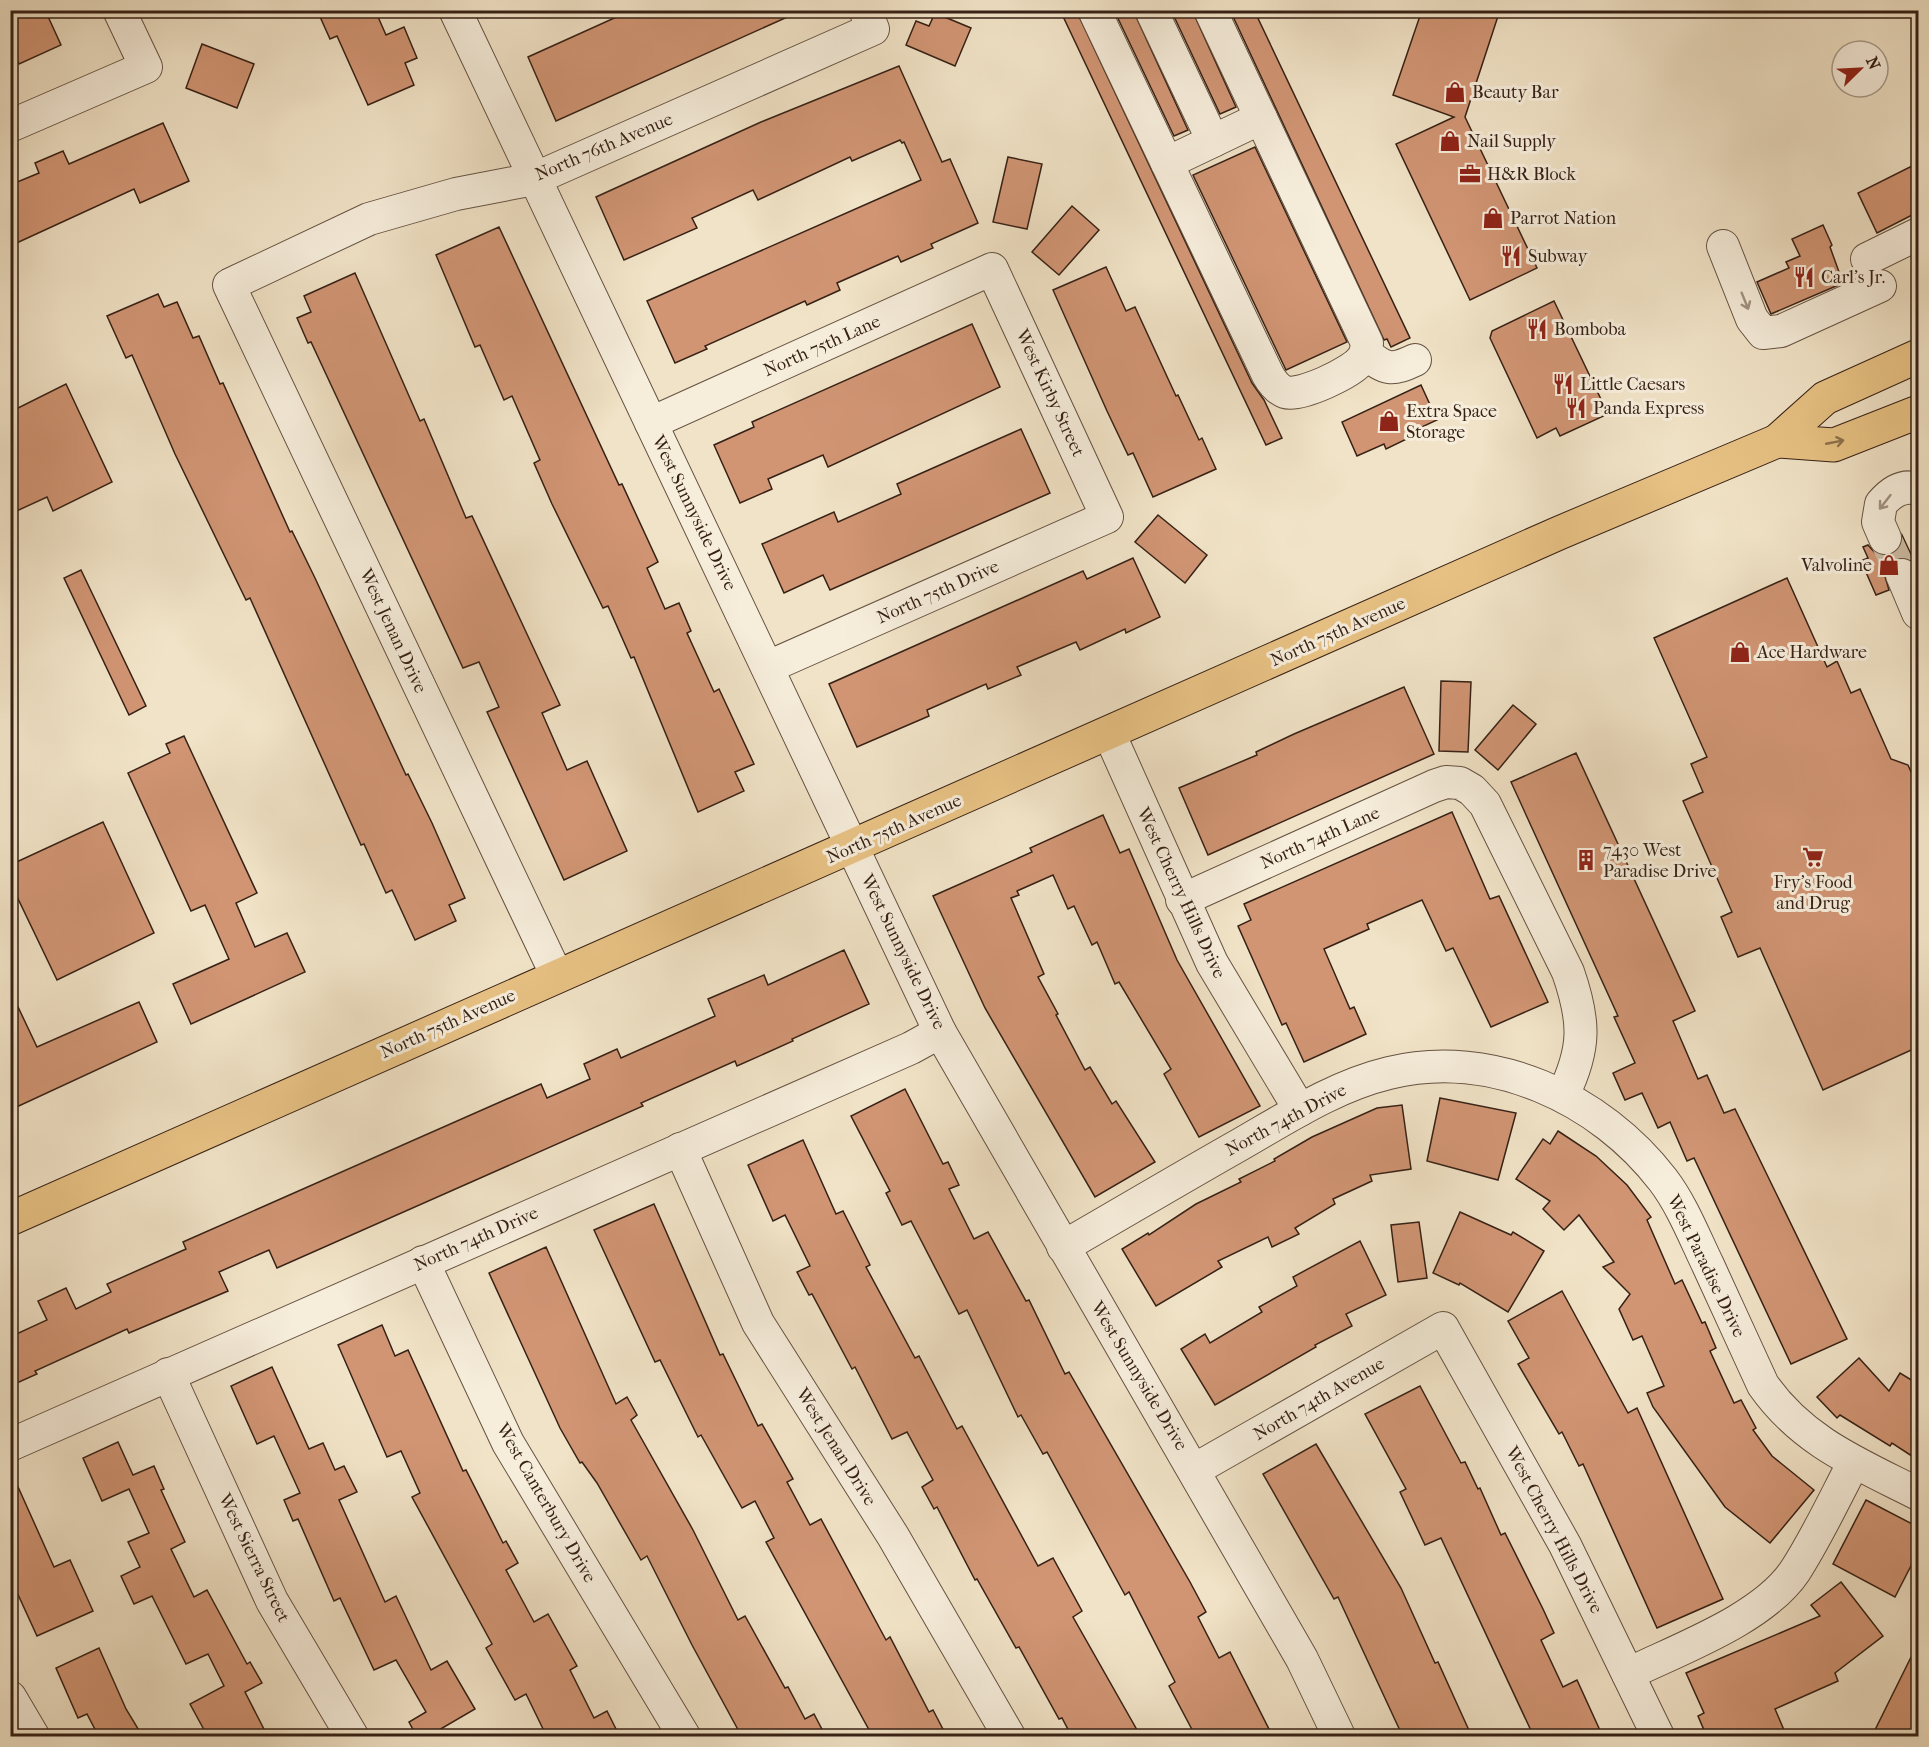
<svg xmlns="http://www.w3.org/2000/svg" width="1929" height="1747" font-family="'IM FELL French Canon',serif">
<rect width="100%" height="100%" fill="#f1e3c7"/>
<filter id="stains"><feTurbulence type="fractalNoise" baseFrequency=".00333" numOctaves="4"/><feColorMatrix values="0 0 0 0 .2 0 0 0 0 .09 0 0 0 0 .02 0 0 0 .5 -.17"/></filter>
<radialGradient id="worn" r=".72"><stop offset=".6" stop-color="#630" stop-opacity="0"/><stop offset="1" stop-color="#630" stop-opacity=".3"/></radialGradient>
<g fill="#d19574" stroke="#362116" stroke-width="1.5">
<polygon points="10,10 45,10 61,45 19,64 10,45"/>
<polygon points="317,10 375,10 386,35 404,27 417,58 405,63 414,85 368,105 337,36 330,39"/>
<polygon points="632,10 803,10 556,121 528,57"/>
<polygon points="1060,10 1076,10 1252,383 1264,400 1282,438 1266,445"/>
<polygon points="1114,10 1133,10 1188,130 1174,136"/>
<polygon points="1171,10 1192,10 1236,107 1220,114"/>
<polygon points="1230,10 1254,10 1410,338 1391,347 1387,339 1384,340"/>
<polygon points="1422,10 1500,10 1465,117 1537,268 1470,300 1396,144 1454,117 1393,95"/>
<polygon points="935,13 971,28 955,66 906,45 916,21 929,26"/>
<polygon points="202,44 254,64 237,108 186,88"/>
<polygon points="899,66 942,162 950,159 978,223 931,244 933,248 901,262 898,256 837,283 840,290 807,305 805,301 705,346 707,349 675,363 647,301 921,180 904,142 902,143 900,140 852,161 850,157 758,200 753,190 692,218 697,228 624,260 596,197 761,122"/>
<polygon points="163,123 189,181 140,203 134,189 10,246 10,185 39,173 35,163 63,151 69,164"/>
<polygon points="1255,147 1347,342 1286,370 1193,175"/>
<polygon points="1008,157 1042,164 1027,229 993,222"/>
<polygon points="1918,163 1918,212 1877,233 1858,193"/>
<polygon points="1072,206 1099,230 1059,275 1032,252"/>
<polygon points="1823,225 1832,245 1830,247 1843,283 1771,314 1757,282 1789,268 1786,262 1800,256 1792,239"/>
<polygon points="499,227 619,485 622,484 658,562 647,568 665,609 679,603 691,631 687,633 714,692 719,689 754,764 735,772 744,791 698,812 634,657 631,658 608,606 603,608 552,504 534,463 540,460 512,396 504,400 480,345 475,347 436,255"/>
<polygon points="1106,267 1126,311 1135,307 1176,396 1178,395 1199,440 1202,438 1216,469 1153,497 1133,453 1128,455 1107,411 1053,290"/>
<polygon points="355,273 420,421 424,419 466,518 472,516 560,705 542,713 567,770 587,761 627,851 564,880 487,712 499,707 479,662 463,668 311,342 308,343 297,318 311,312 304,296"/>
<polygon points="158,294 164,307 177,302 193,338 199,336 220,384 223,383 290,532 292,531 315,578 406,775 408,774 432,823 465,898 449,905 456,921 415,940 392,890 386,893 364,844 361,845 250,598 246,600 175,454 132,355 126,358 107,316"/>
<polygon points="1554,301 1608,414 1560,436 1556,428 1537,438 1490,338 1492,331"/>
<polygon points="972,324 1000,387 828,467 823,455 768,479 772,489 740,503 714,445 754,427 752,422"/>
<polygon points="66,384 112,482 53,511 47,497 10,514 10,412"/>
<polygon points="1421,385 1437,420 1413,431 1415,435 1386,449 1384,444 1357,456 1342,422"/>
<polygon points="1021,429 1050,493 830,590 823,575 784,593 762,544 834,512 838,522 901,494 897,484"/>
<polygon points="1158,515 1207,555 1185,583 1135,542"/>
<polygon points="1902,535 1915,563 1904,557 1896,558 1888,564 1884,573 1889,590 1876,595 1861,561 1868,558 1863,547 1868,545 1875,553 1882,556 1892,555 1900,548"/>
<polygon points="1133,558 1160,617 1126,633 1125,629 1080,650 1076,642 1017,667 1021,675 988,689 986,684 927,710 929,716 857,747 829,684 1083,571 1087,579"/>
<polygon points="81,570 146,706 129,715 64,578"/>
<polygon points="1787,578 1827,667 1837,661 1851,693 1860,689 1891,759 1908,765 1918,788 1918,1047 1823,1090 1760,948 1738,957 1721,917 1732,912 1683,801 1703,792 1691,764 1707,757 1654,638"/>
<polygon points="1441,681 1471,682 1468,752 1439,751"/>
<polygon points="1404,687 1434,754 1208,855 1179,788 1257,755 1256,752 1294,734"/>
<polygon points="1513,705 1536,724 1498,770 1475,750"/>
<polygon points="184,736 257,893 236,903 255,947 287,933 305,972 191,1024 173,984 229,959 205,905 191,911 128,773 170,753 166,744"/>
<polygon points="1576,753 1695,1011 1673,1021 1698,1079 1707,1075 1724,1113 1735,1109 1847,1339 1791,1364 1694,1158 1687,1161 1670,1122 1658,1128 1642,1093 1625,1100 1613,1073 1635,1063 1614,1017 1618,1016 1511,782"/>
<polygon points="1452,812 1490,899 1499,896 1548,1002 1491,1027 1453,948 1446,951 1422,900 1367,924 1369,929 1324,949 1350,1009 1354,1007 1366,1034 1304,1062 1286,1023 1282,1025 1238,926 1251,920 1244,904"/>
<polygon points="1103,815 1120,853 1129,849 1177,960 1260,1106 1199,1137 1164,1074 1171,1069 1119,982 1115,984 1097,942 1092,945 1074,906 1068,909 1053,875 1017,891 1019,895 1011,898 1044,974 1038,977 1058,1014 1056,1015 1085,1070 1090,1067 1112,1104 1116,1101 1155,1162 1095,1197 985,1008 933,896 1032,852 1030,848"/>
<polygon points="103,822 154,933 57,980 10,882 10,865"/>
<polygon points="844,950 869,1004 792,1039 793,1041 737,1066 735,1061 641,1103 643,1106 277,1268 269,1250 219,1272 228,1291 129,1333 127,1329 35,1371 37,1374 10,1386 10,1337 47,1320 38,1301 66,1288 76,1309 111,1292 107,1284 186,1249 183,1242 541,1084 547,1098 590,1079 584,1064 617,1049 621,1058 715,1016 708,999 764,975 768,985"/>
<polygon points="10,990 37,1047 139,1002 157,1042 10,1110"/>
<polygon points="905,1089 943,1164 948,1162 959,1185 949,1189 974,1239 988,1232 1026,1301 1029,1300 1065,1374 1069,1372 1190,1582 1206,1612 1198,1617 1219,1658 1230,1652 1273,1737 1196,1737 1169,1686 1175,1682 1129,1592 1125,1595 1047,1452 1043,1454 1021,1415 1018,1417 967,1310 959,1314 911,1221 902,1225 886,1193 890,1191 851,1116"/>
<polygon points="1440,1098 1516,1113 1498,1180 1427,1161"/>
<polygon points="1402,1105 1411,1169 1370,1175 1372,1181 1333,1199 1335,1204 1295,1228 1299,1234 1272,1247 1268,1237 1218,1261 1222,1267 1156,1306 1122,1249 1148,1233 1149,1235 1196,1204 1241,1182 1239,1179 1275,1161 1274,1159 1312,1137 1377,1108"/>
<polygon points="1558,1131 1596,1156 1627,1185 1651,1217 1647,1220 1675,1284 1682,1280 1702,1323 1705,1322 1716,1348 1710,1351 1734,1403 1741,1400 1756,1428 1753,1430 1772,1456 1814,1490 1770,1543 1725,1507 1653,1407 1647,1393 1664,1386 1642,1336 1633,1340 1619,1309 1630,1294 1603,1267 1614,1262 1579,1215 1564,1230 1543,1209 1550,1201 1516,1179 1543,1139 1550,1144"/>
<polygon points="803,1140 836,1214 843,1211 870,1265 866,1267 915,1358 919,1356 957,1429 962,1426 1038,1566 1053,1558 1082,1611 1073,1617 1141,1737 1072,1737 1062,1718 1059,1719 1019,1647 1016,1648 977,1579 975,1580 937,1507 934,1509 922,1487 933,1480 907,1432 892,1439 855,1367 852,1369 812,1294 809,1295 797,1272 810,1266 785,1215 773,1221 748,1165"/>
<polygon points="654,1204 720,1355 723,1354 758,1426 762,1424 793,1479 787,1482 810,1525 821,1519 886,1640 890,1637 929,1712 933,1710 947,1737 873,1737 766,1542 774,1538 755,1501 742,1508 701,1435 698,1437 660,1360 655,1362 594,1230"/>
<polygon points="1460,1212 1511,1235 1513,1232 1544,1251 1508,1312 1460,1283 1459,1285 1433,1273"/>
<polygon points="1419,1222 1427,1278 1398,1282 1391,1225"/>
<polygon points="1360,1241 1386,1295 1346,1314 1352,1326 1315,1345 1316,1347 1215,1405 1181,1349 1205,1334 1210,1343 1262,1312 1259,1307 1297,1286 1293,1277"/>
<polygon points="546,1247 616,1404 627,1397 637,1415 631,1420 693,1530 738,1620 745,1616 785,1688 788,1687 805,1719 814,1714 826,1737 742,1737 692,1645 647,1556 641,1560 597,1483 582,1462 580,1463 560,1428 489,1273"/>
<polygon points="1562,1291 1628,1413 1637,1408 1723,1599 1657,1628 1583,1464 1579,1466 1562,1432 1559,1434 1518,1364 1529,1358 1508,1321"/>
<polygon points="382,1325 395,1356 408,1350 463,1471 466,1470 503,1543 506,1541 518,1563 506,1570 534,1622 548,1614 577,1666 570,1670 594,1718 607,1711 620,1737 547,1737 526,1694 515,1700 486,1648 492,1644 412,1497 420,1493 401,1451 387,1457 338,1345"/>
<polygon points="1859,1358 1889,1391 1900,1373 1918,1384 1918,1460 1892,1443 1890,1446 1840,1415 1837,1418 1817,1397"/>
<polygon points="272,1367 309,1449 323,1443 335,1470 344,1466 357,1492 339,1500 385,1602 396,1596 431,1670 447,1661 475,1709 427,1737 417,1737 409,1722 426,1712 396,1660 374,1670 340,1598 334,1601 298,1519 293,1521 284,1500 300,1493 274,1436 257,1444 231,1386"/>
<polygon points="1420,1386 1461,1463 1465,1462 1478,1489 1480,1488 1501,1535 1505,1533 1543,1609 1554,1633 1541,1640 1563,1687 1577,1680 1603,1737 1534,1737 1441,1538 1425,1545 1400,1492 1406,1489 1365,1414"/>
<polygon points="118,1442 133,1475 154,1466 164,1489 161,1490 185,1542 171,1549 194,1597 207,1590 247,1664 250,1662 262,1683 245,1692 268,1737 208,1737 190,1704 224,1686 208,1654 186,1664 152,1596 134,1604 121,1576 140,1567 128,1542 149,1533 129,1489 102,1501 83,1458"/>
<polygon points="1316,1444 1401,1588 1435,1663 1438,1662 1472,1737 1403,1737 1338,1597 1334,1599 1263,1474"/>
<polygon points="10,1469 54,1567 70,1560 93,1611 37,1636 10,1577"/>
<polygon points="1866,1500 1918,1527 1918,1552 1895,1597 1833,1564"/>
<polygon points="1841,1582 1883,1636 1835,1673 1838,1681 1775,1709 1787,1737 1707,1737 1698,1716 1704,1713 1686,1673 1820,1616 1811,1605"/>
<polygon points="1918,1643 1918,1737 1885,1737 1874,1732"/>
<polygon points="99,1648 126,1709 143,1737 99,1737 87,1714 78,1718 56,1668"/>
</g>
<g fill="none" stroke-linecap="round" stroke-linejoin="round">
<polyline stroke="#ccbca4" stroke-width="32" stroke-dasharray="32 16" stroke-linecap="butt" points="1885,538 1902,575"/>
<defs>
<g id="minor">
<polyline points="455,10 940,1032 1302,1659 1339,1736"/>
<path d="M1094 10 1268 375C1272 382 1277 389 1285 392 1300 397 1351 373 1361 360 1366 355 1366 350 1367 343L1210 10"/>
<polyline points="1151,10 1213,141"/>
<polyline points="10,126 146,67 119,10"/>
<polyline points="1167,163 1261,118"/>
<polyline points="1723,246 1752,319 1763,333 1781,331 1880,286"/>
<polyline points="1867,259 1918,234"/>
<path d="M1366 354C1387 370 1391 371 1415 360"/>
<polyline points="651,423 992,269 1107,517 768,667"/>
<path d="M1885 538 1878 522 1881 504C1891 492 1903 484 1918 489"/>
<polyline points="1902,575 1918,613"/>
<polyline points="1109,733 1212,963 1300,1110"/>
<path d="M1182 900 1434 786 1446 782 1460 783 1472 790 1485 804 1568 972C1585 1021 1586 1048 1563 1095"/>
<polyline points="557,976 229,285 369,219 456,194 534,179 873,29 865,10"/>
<polyline points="680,1149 758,1323 893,1536 1009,1736"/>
<path d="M1063 1247C1122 1213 1181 1178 1241 1144 1288 1117 1335 1086 1389 1073 1492 1048 1600 1098 1663 1180 1682 1205 1694 1236 1708 1265 1726 1305 1745 1345 1763 1385 1803 1442 1859 1464 1918 1494"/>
<polyline points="423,1262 508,1443 684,1736"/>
<polyline points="168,1374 272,1601 352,1736"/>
<polyline points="10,1445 911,1048 940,1032"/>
<polyline points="1194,1470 1443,1328 1565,1545 1658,1736"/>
<path d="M1628 1674C1679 1649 1763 1619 1795 1571 1817 1537 1835 1498 1854 1462"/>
<polyline points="10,1697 33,1736"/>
</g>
<g id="major">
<polyline points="1777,441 1834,445 1918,412"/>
<polyline points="10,1219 1559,533 1777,441 1825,398 1918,356"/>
</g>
</defs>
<use href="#minor" stroke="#655242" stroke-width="34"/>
<use href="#major" stroke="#362116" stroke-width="35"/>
<use href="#minor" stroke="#f6eddb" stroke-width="32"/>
<use href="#major" stroke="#e8c284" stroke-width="33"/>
</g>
<defs><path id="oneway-shaft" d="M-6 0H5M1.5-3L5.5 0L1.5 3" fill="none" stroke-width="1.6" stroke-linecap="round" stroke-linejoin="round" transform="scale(1.5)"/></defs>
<g stroke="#a09182">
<use href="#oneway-shaft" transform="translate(1745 301) rotate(68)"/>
<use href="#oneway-shaft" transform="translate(1885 502) rotate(128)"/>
</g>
<use stroke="#8f724d" href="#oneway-shaft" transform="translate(1835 442) rotate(-11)"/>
<defs>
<symbol id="shop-bare" viewBox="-9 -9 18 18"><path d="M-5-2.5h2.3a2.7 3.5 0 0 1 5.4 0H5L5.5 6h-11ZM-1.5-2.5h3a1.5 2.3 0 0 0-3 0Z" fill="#8f2418" stroke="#f6eddb" stroke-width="2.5" paint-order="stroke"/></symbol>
<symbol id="office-bare" viewBox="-9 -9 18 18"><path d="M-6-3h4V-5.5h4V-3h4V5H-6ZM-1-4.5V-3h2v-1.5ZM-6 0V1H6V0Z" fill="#8f2418" stroke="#f6eddb" stroke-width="2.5" paint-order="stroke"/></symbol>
<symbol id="restaurant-bare" viewBox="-9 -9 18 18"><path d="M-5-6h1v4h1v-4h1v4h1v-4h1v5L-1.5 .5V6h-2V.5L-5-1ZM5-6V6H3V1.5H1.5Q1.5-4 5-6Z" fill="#8f2418" stroke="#f6eddb" stroke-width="2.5" paint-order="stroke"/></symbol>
<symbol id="supermarket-bare" viewBox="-9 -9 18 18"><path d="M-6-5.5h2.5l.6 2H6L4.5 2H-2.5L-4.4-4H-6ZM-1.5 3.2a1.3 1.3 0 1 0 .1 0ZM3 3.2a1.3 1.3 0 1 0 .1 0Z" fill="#8f2418" stroke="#f6eddb" stroke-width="2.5" paint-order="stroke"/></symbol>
<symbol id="building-bare" viewBox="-9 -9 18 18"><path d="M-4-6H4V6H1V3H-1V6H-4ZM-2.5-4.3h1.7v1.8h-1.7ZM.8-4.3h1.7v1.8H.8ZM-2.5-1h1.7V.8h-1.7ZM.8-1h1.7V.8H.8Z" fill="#8f2418" stroke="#f6eddb" stroke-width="2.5" paint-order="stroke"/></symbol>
</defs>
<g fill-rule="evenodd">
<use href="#shop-bare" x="1440" y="77" width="30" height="30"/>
<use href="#shop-bare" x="1435" y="126" width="30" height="30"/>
<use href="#office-bare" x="1455" y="159" width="30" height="30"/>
<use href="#shop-bare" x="1478" y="203" width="30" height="30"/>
<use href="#restaurant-bare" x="1496" y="241" width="30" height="30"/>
<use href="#restaurant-bare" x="1789" y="262" width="30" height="30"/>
<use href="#restaurant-bare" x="1522" y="314" width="30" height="30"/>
<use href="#restaurant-bare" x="1548" y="369" width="30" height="30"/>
<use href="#restaurant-bare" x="1561" y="393" width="30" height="30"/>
<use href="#shop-bare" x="1374" y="406" width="30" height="30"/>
<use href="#shop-bare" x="1874" y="550" width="30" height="30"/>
<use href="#shop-bare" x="1725" y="637" width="30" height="30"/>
<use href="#supermarket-bare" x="1798" y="842" width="30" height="30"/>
<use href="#building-bare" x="1571" y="845" width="30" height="30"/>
</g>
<g text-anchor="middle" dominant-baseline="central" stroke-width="6" stroke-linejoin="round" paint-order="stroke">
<g font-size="18" fill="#362116" stroke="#f6eddb" text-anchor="start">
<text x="1472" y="92">Beauty Bar</text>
<text x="1467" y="141">Nail Supply</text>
<text x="1487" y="174">H&amp;R Block</text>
<text x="1510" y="218">Parrot Nation</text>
<text x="1528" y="256">Subway</text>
<text x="1821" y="277">Carl's Jr.</text>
<text x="1554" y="329">Bomboba</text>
<text x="1580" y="384">Little Caesars</text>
<text x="1593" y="408">Panda Express</text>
<text x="1406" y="411">Extra Space<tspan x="1406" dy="21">Storage</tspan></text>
<text x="1872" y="565" text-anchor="end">Valvoline</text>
<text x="1757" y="652">Ace Hardware</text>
<text x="1603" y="850">7430 West<tspan x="1603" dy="21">Paradise Drive</tspan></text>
<text x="1813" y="882" text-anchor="middle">Fry's Food<tspan x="1813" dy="21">and Drug</tspan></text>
</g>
<g font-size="18" fill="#362116" stroke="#f6eddb">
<text transform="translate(604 147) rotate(-23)">North 76th Avenue</text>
<text transform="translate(822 346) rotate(-24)">North 75th Lane</text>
<text transform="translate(1050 393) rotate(65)">West Kirby Street</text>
<text transform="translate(694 513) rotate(64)">West Sunnyside Drive</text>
<text transform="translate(938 592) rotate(-24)">North 75th Drive</text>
<text transform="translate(393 631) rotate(65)">West Jenan Drive</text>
<text transform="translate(1338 632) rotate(-24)">North 75th Avenue</text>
<text transform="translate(894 829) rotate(-24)">North 75th Avenue</text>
<text transform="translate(1320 838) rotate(-24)">North 74th Lane</text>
<text transform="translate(1181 893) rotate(65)">West Cherry Hills Drive</text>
<text transform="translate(903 952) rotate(64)">West Sunnyside Drive</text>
<text transform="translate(448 1024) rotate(-24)">North 75th Avenue</text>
<text transform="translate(1286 1120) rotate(-28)">North 74th Drive</text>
<text transform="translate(476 1239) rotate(-24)">North 74th Drive</text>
<text transform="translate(1706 1266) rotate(64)">West Paradise Drive</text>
<text transform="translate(1139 1376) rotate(59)">West Sunnyside Drive</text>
<text transform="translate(1319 1399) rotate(-30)">North 74th Avenue</text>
<text transform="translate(836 1447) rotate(58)">West Jenan Drive</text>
<text transform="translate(546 1503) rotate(60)">West Canterbury Drive</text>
<text transform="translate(1554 1530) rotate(62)">West Cherry Hills Drive</text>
<text transform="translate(254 1558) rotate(64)">West Sierra Street</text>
</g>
</g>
<rect width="1929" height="1747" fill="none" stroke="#f1e3c7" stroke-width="36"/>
<rect x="12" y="12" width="1905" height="1723" fill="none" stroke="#362116" stroke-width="3"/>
<rect x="18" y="18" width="1893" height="1711" fill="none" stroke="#362116" stroke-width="1.5"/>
<g transform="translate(1860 69) rotate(66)"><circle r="28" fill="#f6eddb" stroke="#a99b8c" stroke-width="1.5"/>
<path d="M0-4.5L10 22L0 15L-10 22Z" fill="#8f2418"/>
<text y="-9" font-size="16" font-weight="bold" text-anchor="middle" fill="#362116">N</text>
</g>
<rect width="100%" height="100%" filter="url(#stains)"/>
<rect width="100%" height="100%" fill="url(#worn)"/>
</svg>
